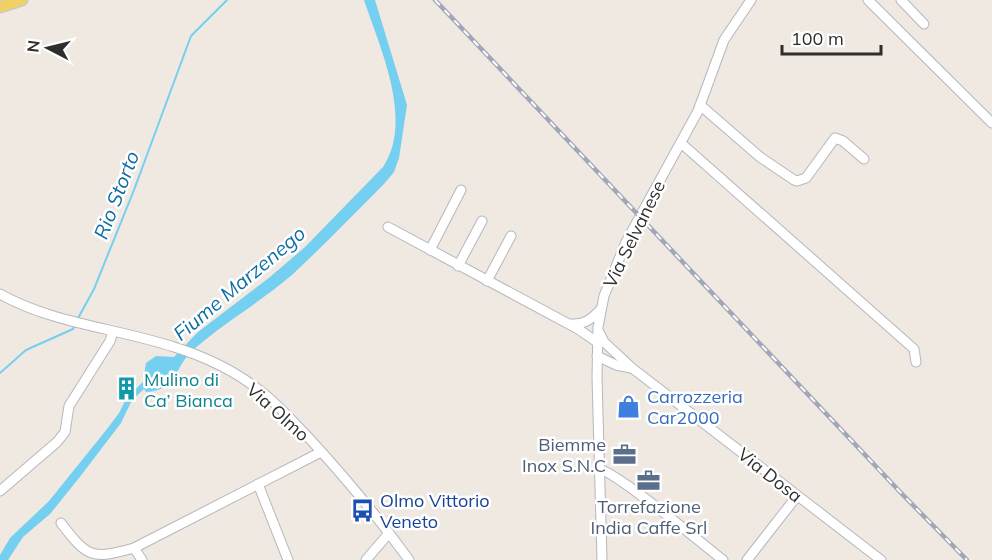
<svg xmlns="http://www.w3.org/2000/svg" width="992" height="560" font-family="Mulish,sans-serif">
<rect width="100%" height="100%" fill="#efe9e1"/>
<path fill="#75cff0" d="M364 0H375L407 105 399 158 394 172 384 184C354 214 324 245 293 274 262 301 225 322 194 349 174 366 178 391 146 392L144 389 132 400 121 423 79 478 50 514 23 537 8 560H0V555L10 538 49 501 107 429 119 413 127 397 143 382 146 363 156 356 174 357 198 332 270 277 305 247 383 167C414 120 380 48 364 0Z"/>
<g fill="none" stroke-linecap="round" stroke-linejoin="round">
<g stroke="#75cff0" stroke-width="2">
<polyline points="77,320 94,289 134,190 191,36 227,0"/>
<polyline points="0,373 26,350 73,329 75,325"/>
</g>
<defs>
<g id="minor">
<polyline points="868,0 992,123"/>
<polyline points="901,0 924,24"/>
<polyline points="700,105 760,157 794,180 797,181 806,178 835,138 843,141 864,159"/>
<polyline points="681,143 914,349 916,362"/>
<polyline points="388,227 578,329 597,342"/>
<polyline points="430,250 461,190"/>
<polyline points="458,266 482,221"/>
<polyline points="487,281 511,236"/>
<path d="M0 294C54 324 116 328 174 347 203 356 235 371 259 390 277 403 292 421 308 437 344 476 378 517 409 560"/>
<path d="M571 324C584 325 592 319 601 309"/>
<polyline points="599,332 604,342 632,368 881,560"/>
<polyline points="597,356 616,365 631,368"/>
<path d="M598 469C613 469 705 546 723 560"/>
<polyline points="258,484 288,560"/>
<polyline points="0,491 57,442 65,432 69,406 110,341 113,332"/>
<path d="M61 523C87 557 91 560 134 548"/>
<polyline points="142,560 134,548 321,452"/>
<polyline points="366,560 389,533"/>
<polyline points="602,560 597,377 598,327 604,296 626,242 698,111 724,40 751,0"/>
<polyline points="747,560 797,496"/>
</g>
<polyline id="major" points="0,7 22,0"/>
</defs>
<use href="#minor" stroke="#b4b7c1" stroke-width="11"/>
<use href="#major" stroke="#c9c9c9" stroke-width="13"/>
<use href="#minor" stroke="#fff" stroke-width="9"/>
<use href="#major" stroke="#f2d163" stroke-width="10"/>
<defs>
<polyline id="rail" points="435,0 903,495 967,560"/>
</defs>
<use href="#rail" stroke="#a3a6b8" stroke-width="4.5"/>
<use href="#rail" stroke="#fff" stroke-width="2" stroke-dasharray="7" stroke-linecap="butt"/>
</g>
<defs>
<symbol id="building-bare" viewBox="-9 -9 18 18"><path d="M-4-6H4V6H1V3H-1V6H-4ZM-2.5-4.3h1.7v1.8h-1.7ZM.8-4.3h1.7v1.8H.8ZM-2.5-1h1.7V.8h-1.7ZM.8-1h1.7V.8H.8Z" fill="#0f9aa8" stroke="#fff" stroke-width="2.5" paint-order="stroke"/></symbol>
<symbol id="shop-bare" viewBox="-9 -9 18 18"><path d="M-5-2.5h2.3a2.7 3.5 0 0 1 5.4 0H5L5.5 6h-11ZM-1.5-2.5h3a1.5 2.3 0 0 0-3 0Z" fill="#3f7fe0" stroke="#fff" stroke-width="2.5" paint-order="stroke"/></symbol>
<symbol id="office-bare" viewBox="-9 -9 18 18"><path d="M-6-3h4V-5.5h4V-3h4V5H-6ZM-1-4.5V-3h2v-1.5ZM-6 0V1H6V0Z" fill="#5c6f8a" stroke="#fff" stroke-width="2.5" paint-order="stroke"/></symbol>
<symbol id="bus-bare" viewBox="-9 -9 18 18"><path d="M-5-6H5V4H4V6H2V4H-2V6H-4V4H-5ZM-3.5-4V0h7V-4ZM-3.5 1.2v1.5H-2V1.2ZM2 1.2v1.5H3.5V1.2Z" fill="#1a4fb4" stroke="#fff" stroke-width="2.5" paint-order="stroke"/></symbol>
</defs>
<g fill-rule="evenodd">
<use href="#building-bare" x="110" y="372" width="33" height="33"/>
<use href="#shop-bare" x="612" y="390" width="33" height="33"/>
<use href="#office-bare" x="608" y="438" width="33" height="33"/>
<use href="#office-bare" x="632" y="464" width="33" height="33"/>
<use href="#bus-bare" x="346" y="494" width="33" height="33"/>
</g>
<g text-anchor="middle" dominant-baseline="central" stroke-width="5" stroke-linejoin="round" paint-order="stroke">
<g font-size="18" fill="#2e2e2e" stroke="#fff">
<text transform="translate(634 234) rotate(-64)">Via Selvanese</text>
<text transform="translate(278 412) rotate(42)">Via Olmo</text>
<text transform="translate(770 475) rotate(38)">Via Dosa</text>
</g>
<g font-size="18" fill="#0d838f" stroke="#fff" text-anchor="start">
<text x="144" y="379">Mulino di<tspan x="144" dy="21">Ca’ Bianca</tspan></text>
</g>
<g font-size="18" fill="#366cbe" stroke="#fff" text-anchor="start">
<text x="647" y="396">Carrozzeria<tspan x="647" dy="21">Car2000</tspan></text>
</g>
<g font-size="18" fill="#4e5e75" stroke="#fff" text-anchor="end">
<text x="606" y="444">Biemme<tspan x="606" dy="21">Inox S.N.C</tspan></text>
<text x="649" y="506" text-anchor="middle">Torrefazione<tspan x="649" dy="21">India Caffe Srl</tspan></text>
</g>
<g font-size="18" fill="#164399" stroke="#fff" text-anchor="start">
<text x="380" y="500">Olmo Vittorio<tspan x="380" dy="21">Veneto</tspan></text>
</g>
<g font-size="20" font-style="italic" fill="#0d6fa3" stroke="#fff">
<text transform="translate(116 195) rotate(-69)">Rio Storto</text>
<text transform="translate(239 283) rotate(-40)">Fiume Marzenego</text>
</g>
</g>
<g transform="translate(48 48) rotate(277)" stroke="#ffffff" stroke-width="4.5" paint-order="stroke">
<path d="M0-4.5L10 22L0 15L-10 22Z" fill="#2e2e2e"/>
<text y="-9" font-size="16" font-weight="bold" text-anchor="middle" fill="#2e2e2e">N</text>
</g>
<path d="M782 45v9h99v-9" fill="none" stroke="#2e2e2e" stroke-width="3"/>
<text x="791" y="45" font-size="18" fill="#2e2e2e" stroke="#ffffff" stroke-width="4.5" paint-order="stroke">100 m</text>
</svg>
